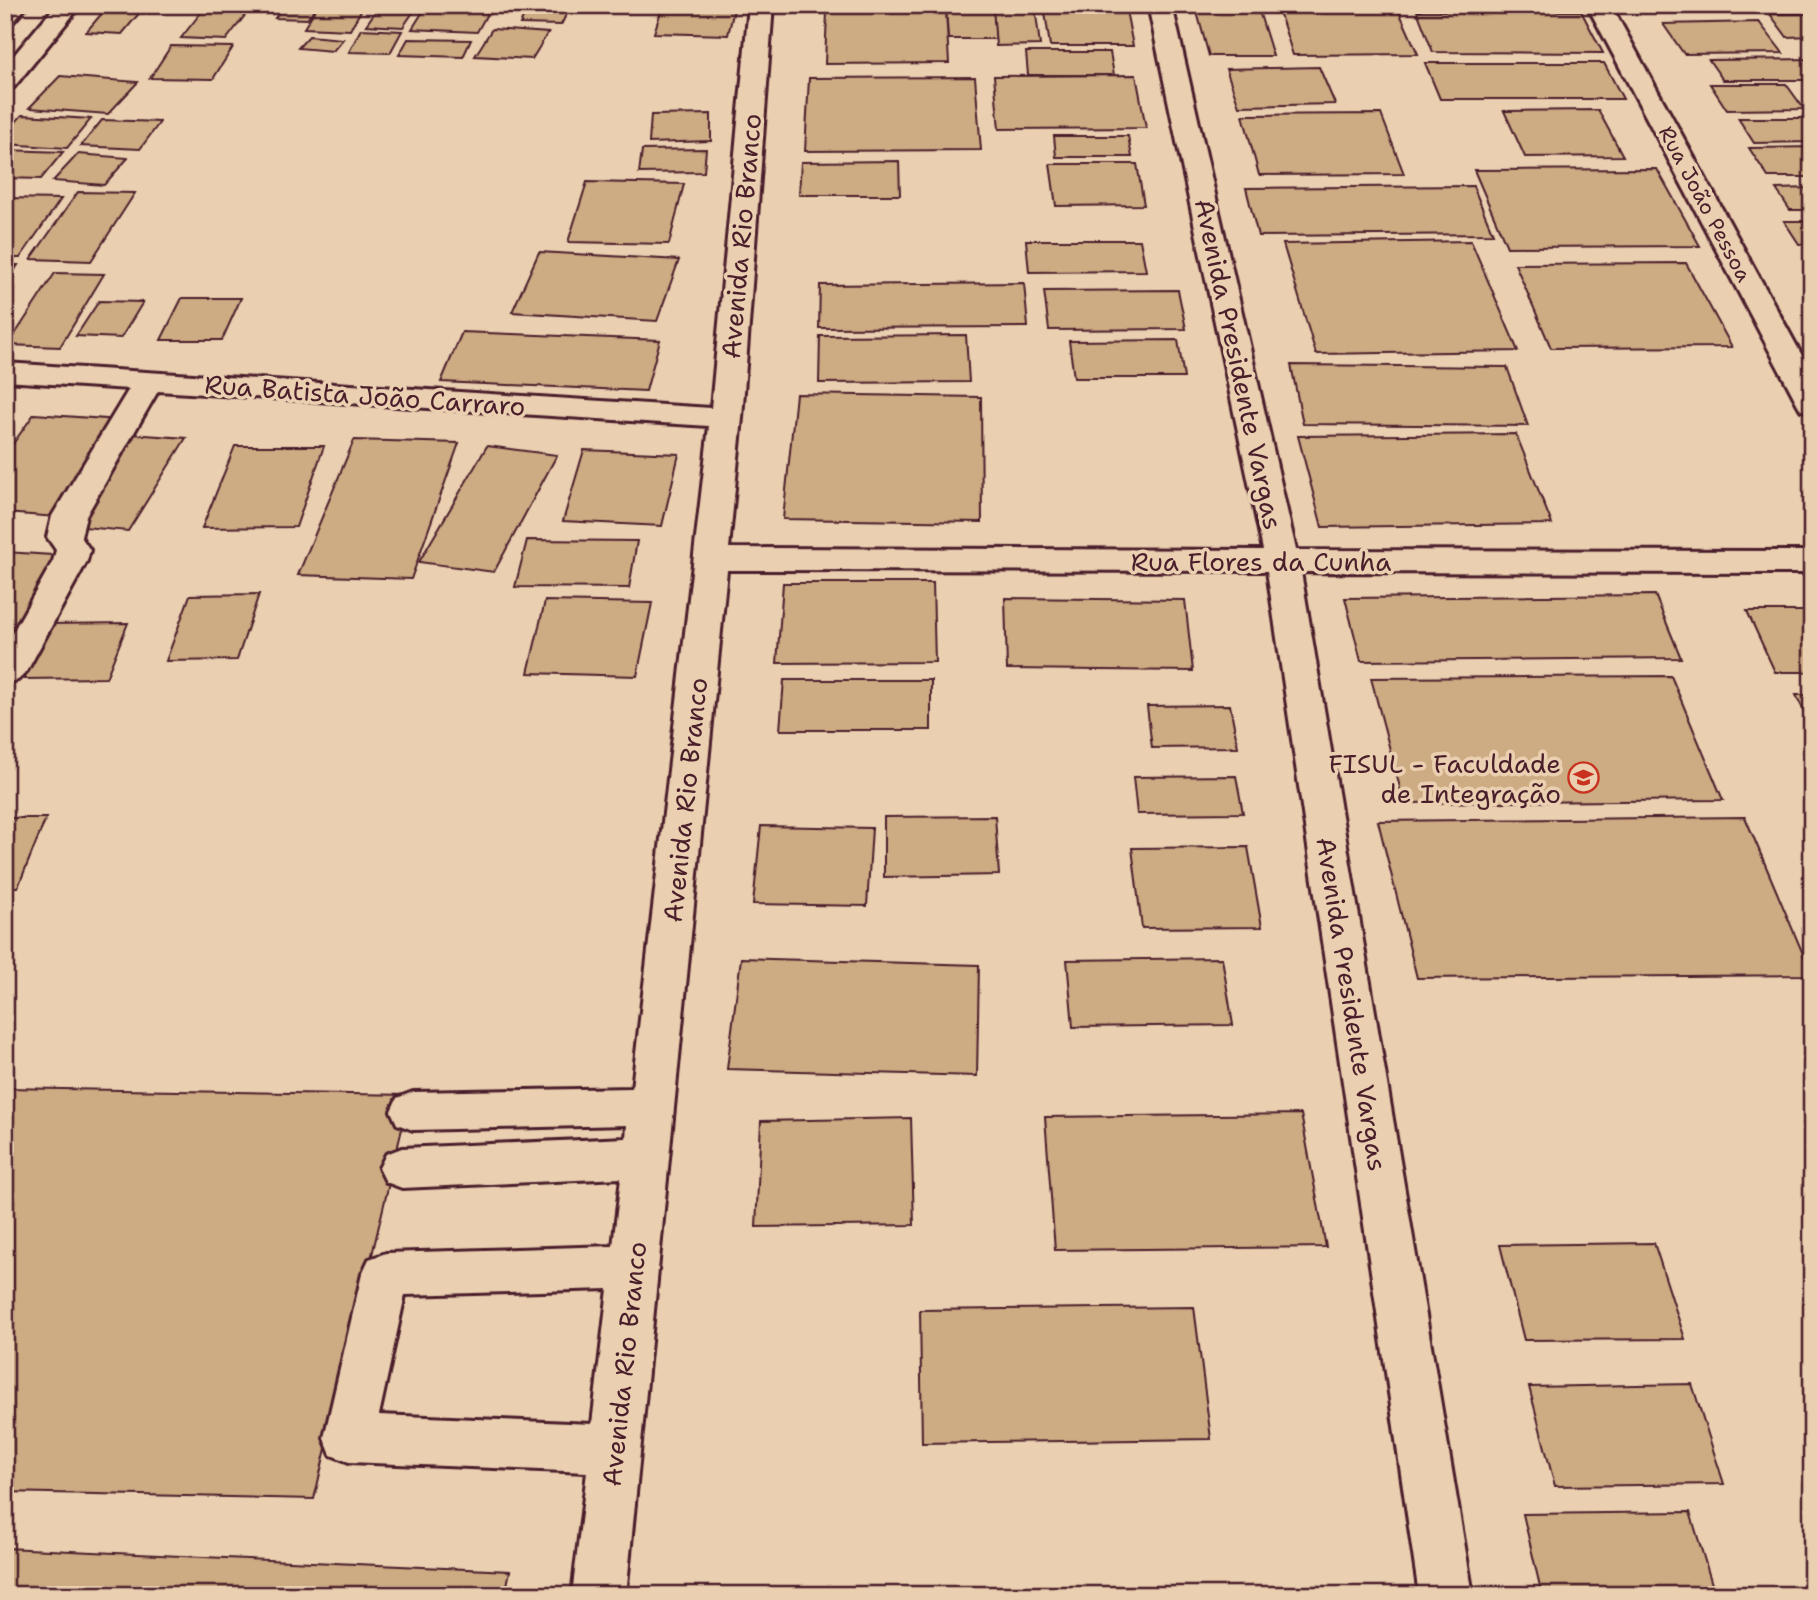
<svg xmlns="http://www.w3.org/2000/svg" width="1817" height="1600" font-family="'Shantell Sans',sans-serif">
<rect width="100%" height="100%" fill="#ead0b1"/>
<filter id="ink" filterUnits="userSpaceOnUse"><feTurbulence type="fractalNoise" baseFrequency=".0143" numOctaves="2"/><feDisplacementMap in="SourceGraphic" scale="14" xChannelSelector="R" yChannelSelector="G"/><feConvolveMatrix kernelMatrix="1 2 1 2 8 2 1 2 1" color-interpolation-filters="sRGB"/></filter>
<g filter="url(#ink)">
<g fill="#cdab83" stroke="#4a1f2b" stroke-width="2">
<polygon points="109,5 146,5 122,34 86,32"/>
<polygon points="207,5 253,5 226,40 181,38"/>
<polygon points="284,5 317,5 307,19 275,18"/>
<polygon points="318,5 364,5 350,30 304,28"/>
<polygon points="380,5 418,5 403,27 366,25"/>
<polygon points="427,5 492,5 477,32 412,29"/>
<polygon points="530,5 571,5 561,25 520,24"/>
<polygon points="663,5 735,5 728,35 654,33"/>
<polygon points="1125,5 1133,46 1050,46 1044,6"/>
<polygon points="946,7 993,7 996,39 948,39"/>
<polygon points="993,7 1035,7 1040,45 996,46"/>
<polygon points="1397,7 1418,54 1293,55 1278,8"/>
<polygon points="827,11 946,11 949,63 825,64"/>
<polygon points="1259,11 1273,56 1209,56 1197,12"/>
<polygon points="1417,11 1581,11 1603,53 1433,52"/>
<polygon points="1770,14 1812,14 1812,36 1787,37"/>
<polygon points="1759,22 1783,53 1684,54 1663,24"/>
<polygon points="361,29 402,31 390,53 349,52"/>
<polygon points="492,29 548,33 532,59 475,56"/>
<polygon points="309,36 343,39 333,51 298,48"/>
<polygon points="408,39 471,40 463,57 399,55"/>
<polygon points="171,46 233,47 213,79 150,78"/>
<polygon points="1026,52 1110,52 1114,75 1028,75"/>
<polygon points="1812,59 1812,80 1723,80 1709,60"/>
<polygon points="1425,63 1604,63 1623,99 1440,99"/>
<polygon points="1319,67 1335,104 1239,106 1226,69"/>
<polygon points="1136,75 1146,128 999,129 994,76"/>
<polygon points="60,76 138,82 108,114 29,108"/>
<polygon points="975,77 981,150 805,151 809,78"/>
<polygon points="1710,84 1786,84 1804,109 1727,110"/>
<polygon points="1598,110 1623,156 1525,157 1504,111"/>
<polygon points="711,114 711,141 649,143 651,115"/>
<polygon points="1381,114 1404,174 1259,175 1243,115"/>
<polygon points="22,115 91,119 67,148 5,144 5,134"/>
<polygon points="1738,118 1805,118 1812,128 1812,142 1754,143"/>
<polygon points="102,120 160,122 140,149 81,146"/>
<polygon points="1054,136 1128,136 1132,157 1056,157"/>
<polygon points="1812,147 1812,177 1768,177 1749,148"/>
<polygon points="706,149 704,172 639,173 642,150"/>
<polygon points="5,150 63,152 41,179 5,178"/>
<polygon points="78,154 128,158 104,185 53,181"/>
<polygon points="899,161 900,195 799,195 801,162"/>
<polygon points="1050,164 1137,164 1144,205 1056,206"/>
<polygon points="1657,169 1700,246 1507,247 1474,170"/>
<polygon points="587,182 684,184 669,244 568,242"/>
<polygon points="1473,186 1493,234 1258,236 1246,188"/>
<polygon points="1812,188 1812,210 1790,210 1776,189"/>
<polygon points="78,192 135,193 91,261 31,259"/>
<polygon points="5,198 61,199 20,258 5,258"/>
<polygon points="1784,221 1812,221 1812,243 1799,244"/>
<polygon points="1026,240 1140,240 1146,271 1029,272"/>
<polygon points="1471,241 1518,351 1316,354 1283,244"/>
<polygon points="539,252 679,260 657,321 512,312"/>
<polygon points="1686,263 1732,347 1551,348 1515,264"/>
<polygon points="5,265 18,265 5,285"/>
<polygon points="55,273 104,274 60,347 8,345"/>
<polygon points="1024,283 1028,327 819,328 820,285"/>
<polygon points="1178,290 1186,329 1049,330 1044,291"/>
<polygon points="182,298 241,298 222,340 161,340"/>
<polygon points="99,301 143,302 121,338 76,336"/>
<polygon points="462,332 660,340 646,391 441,382"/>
<polygon points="966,335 969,382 819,383 820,336"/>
<polygon points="1178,340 1184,378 1074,378 1069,341"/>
<polygon points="1291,365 1507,367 1528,426 1303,424"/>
<polygon points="796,394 981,397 982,522 783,519"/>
<polygon points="34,414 120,420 57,517 5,513 5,455"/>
<polygon points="131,434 186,438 128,531 72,526"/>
<polygon points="1516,434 1552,524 1322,527 1298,436"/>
<polygon points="354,440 459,443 411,579 298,575"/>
<polygon points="235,446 324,446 296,527 202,528"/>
<polygon points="487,446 557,455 494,572 419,562"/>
<polygon points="584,450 679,454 662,526 563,521"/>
<polygon points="527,540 637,541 629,588 515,587"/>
<polygon points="5,552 68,556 5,656"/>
<polygon points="783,583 933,583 935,662 777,663"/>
<polygon points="259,594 237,660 166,661 190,595"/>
<polygon points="1655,595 1681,658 1361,661 1345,598"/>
<polygon points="1005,598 1185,600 1193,671 1007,669"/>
<polygon points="545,601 652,603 637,676 528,673"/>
<polygon points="1747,611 1812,611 1812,672 1775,672"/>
<polygon points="128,623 106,678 24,679 49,624"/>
<polygon points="1671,676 1723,800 1404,803 1371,678"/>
<polygon points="784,680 931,680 931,730 780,730"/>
<polygon points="1796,695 1812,695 1812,727"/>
<polygon points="1230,705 1238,747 1152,748 1147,706"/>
<polygon points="1236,776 1243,813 1137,814 1133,777"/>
<polygon points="995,816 999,875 884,877 884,817"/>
<polygon points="1745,817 1812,975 1417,978 1378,821"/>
<polygon points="5,818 46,818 18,887 5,887"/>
<polygon points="761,826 872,828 867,906 753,904"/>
<polygon points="1248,847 1262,927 1142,928 1132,848"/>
<polygon points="741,958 979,965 977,1076 727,1069"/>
<polygon points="1222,958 1233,1025 1073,1027 1067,960"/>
<polygon points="5,1088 410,1095 314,1499 5,1492"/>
<polygon points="1301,1114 1326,1247 1055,1250 1045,1117"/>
<polygon points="911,1118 914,1225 756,1227 761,1121"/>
<polygon points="1654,1243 1685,1339 1524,1340 1500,1245"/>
<polygon points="1194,1307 1211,1439 922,1443 920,1310"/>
<polygon points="1692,1384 1724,1484 1555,1486 1529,1387"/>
<polygon points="1690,1512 1715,1594 1542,1595 1523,1514"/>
<polygon points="5,1548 510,1571 505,1595 5,1595"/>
</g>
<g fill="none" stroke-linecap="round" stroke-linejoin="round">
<defs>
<g id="minor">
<path d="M749 5H773L742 418 729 548 1263 550 1148 5H1172L1296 550 1812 551V573L1301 572 1473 1595H1419L1267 571 727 570 626 1595H572L587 1472 349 1462 331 1455 324 1438 362 1274 369 1259 386 1253 613 1246 621 1178 402 1188 386 1182 379 1168 386 1154 402 1148 626 1138 627 1125 413 1130 397 1124 391 1111 397 1098 413 1092 632 1088 709 426 158 391 86 516 81 537 90 550 87 561 27 671 18 680 5 683V646L53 561 56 550 47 537 52 516 129 389 5 381V363L711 408ZM608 1289 592 1424 379 1415 405 1295Z"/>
<polygon points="1587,5 1611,5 1812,374 1812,412 1801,410 1797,403"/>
</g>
<g id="major">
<polygon points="5,5 28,5 13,22 5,24"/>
<polygon points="56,5 81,5 14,87 5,89 5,66"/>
</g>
</defs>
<use href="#minor" stroke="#4a1f2b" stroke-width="6"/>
<use href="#major" stroke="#4a1f2b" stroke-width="6"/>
<use href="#minor" fill="#ead0b1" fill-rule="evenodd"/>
<use href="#major" fill="#ead0b1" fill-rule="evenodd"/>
</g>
</g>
<defs>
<symbol id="university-ring" viewBox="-11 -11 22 22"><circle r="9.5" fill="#ead0b1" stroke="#c8321e" stroke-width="1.5"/><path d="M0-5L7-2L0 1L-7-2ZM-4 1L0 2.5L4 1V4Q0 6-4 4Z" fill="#c8321e"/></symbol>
</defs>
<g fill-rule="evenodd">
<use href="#university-ring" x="1566" y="760" width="35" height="35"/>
</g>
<g text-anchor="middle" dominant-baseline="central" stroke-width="7" stroke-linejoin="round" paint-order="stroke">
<g font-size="21" fill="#4a1f2b" stroke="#ead0b1">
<text transform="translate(1705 204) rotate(62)">Rua João Pessoa</text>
</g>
<g font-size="26" fill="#4a1f2b" stroke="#ead0b1">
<text transform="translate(741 236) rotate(-85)">Avenida Rio Branco</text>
<text transform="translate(1239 364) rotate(78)">Avenida Presidente Vargas</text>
<text transform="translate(365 395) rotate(4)">Rua Batista João Carraro</text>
<text x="1261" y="561">Rua Flores da Cunha</text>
<text transform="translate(685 800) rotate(-84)">Avenida Rio Branco</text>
<text transform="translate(1352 1004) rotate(81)">Avenida Presidente Vargas</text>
<text transform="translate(624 1364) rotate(-84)">Avenida Rio Branco</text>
</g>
<g font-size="26" fill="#4a1f2b" stroke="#ead0b1" text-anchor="end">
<text x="1561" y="763">FISUL - Faculdade<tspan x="1561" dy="30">de Integração</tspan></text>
</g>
</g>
<rect width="1817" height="1600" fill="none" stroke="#ead0b1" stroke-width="28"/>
<rect x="14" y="14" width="1789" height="1572" fill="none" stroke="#4a1f2b" stroke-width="2.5" filter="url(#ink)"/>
</svg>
